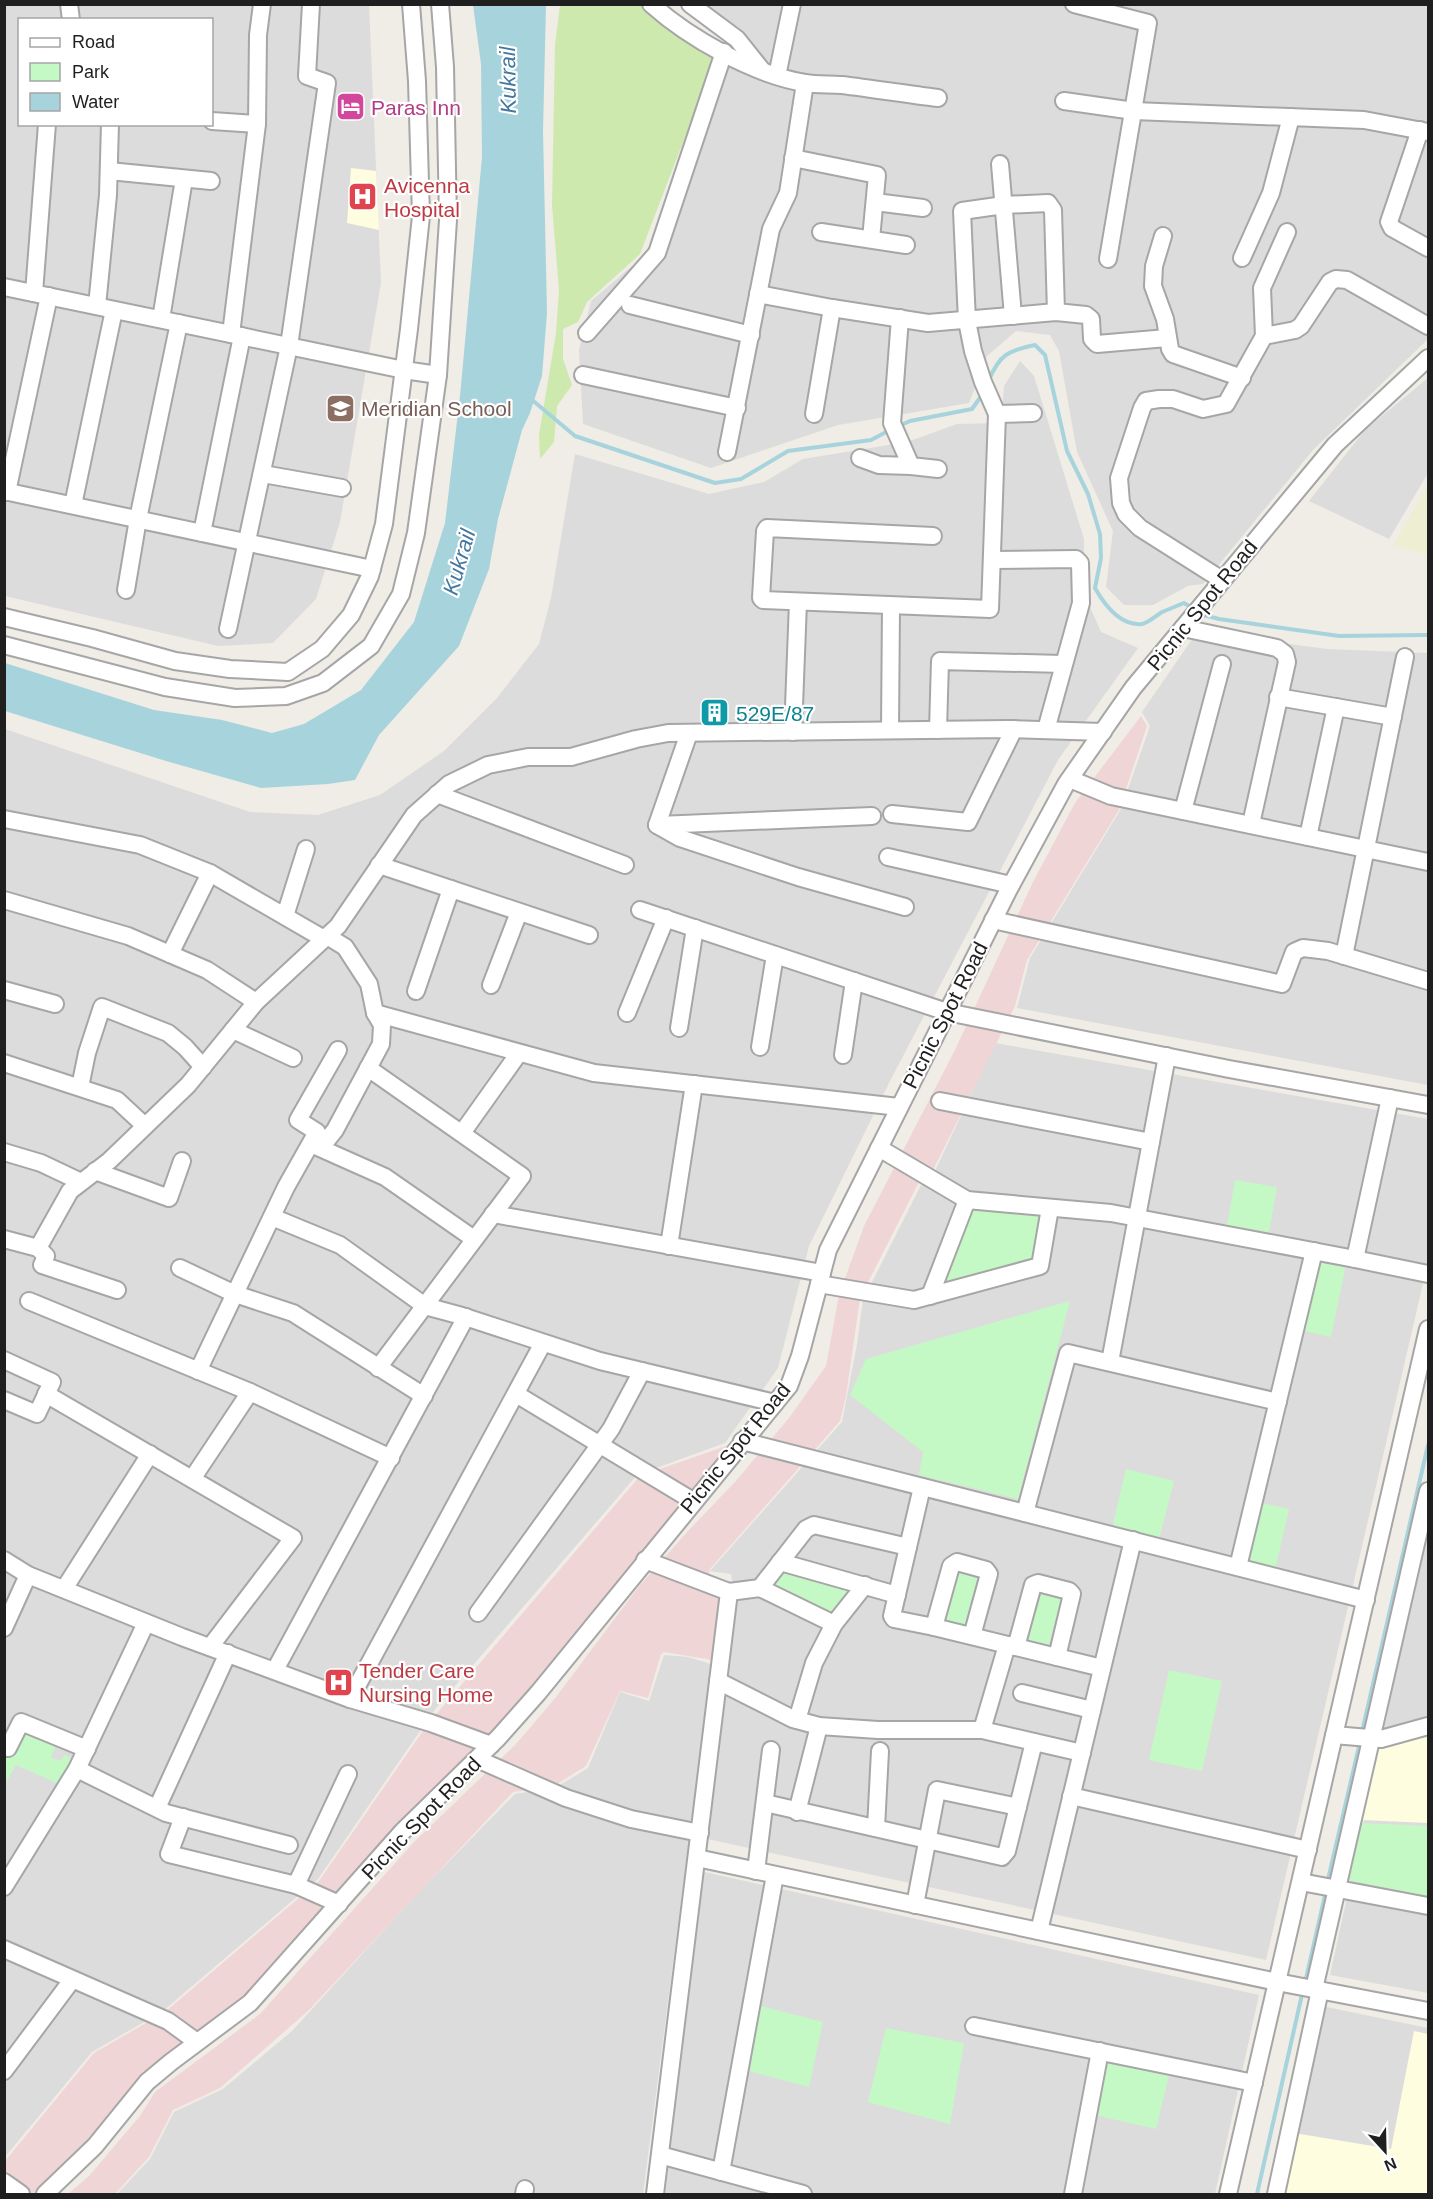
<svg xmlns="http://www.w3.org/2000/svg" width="1433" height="2199" font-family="Arial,sans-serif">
<rect width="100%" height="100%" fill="#f0ece6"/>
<g fill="#dddcdc" fill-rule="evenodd">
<path d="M5 5H369L381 283 340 522 316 599 273 643 218 646 5 596ZM20 20H212V124H20Z"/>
<polygon points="695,5 1428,5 1428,339 1313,450 1203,584 1188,586 1153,605 1124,605 1106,587 1113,531 1077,452 1059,351 1050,335 1016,331 987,356 969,403 838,425 711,468 583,424 579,350 591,301 645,255 680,180 736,28 701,10"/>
<polygon points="1020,361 1034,376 1084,539 1084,593 1101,632 1138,648 1058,760 890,1081 809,1246 778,1368 725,1443 637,1475 436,1708 318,1879 163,2011 92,2052 5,2157 5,729 250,812 318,815 380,795 444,751 497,698 539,644 551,598 575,454 709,494 764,482 803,459 907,442 957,424 1001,423 1004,386"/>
<polygon points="1428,378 1428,473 1389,539 1309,501 1365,430"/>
<polygon points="1197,632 1327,649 1428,653 1428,1085 1017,1008 1030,958 1121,809 1150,726 1142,712"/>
<polygon points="995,1043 1428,1119 1428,1262 1266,1960 707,1839 735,1599 731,1574 710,1571 842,1422 857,1344 863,1300 922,1183 935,1171"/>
<polygon points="1428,1528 1428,1993 1330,1975"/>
<polygon points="664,1655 688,1657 714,1665 688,1847 643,2194 117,2194 150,2159 174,2112 223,2089 292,2031 417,1894 515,1794 555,1788 588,1768 620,1692 649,1701"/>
<polygon points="704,1872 1259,1995 1215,2194 665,2194"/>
<polygon points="1312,2004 1428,2028 1428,2194 1271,2194"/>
</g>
<g fill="#f0d5d6">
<polygon points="1141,716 1147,726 1119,810 1027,960 1015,1006 933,1170 920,1180 860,1298 846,1396 840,1421 710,1569 709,1574 731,1588 725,1662 664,1652 661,1654 648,1698 620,1691 586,1766 554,1786 513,1792 309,2010 220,2088 173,2110 149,2157 115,2194 68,2194 89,2176 140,2116 155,2092 260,2014 414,1842 517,1743 556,1697 640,1585 688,1531 735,1482 789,1418 826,1366 839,1295 864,1226 955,1050 1033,882 1075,803"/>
<polygon points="726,1446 725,1456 508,1723 246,2001 198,2037 42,2194 5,2194 5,2161 94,2053 165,2012 319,1881 427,1725 640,1476"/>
</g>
<g fill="#fffde0">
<polygon points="351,168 376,171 379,230 347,223"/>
<polygon points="1428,1732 1428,1823 1362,1820 1375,1746"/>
<polygon points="1414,2031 1428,2034 1428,2194 1274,2194 1288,2132 1391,2149"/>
</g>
<polygon fill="#edeed2" points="1428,485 1428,554 1393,546"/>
<polygon fill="#cde9ad" points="560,5 644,5 716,56 640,254 587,302 578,322 563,329 563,359 572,385 557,406 554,442 540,459 539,435 556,333 559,290 552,205 555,45"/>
<g fill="#c4f9c6">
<polygon points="1235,1180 1277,1187 1269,1232 1227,1225"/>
<polygon points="972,1210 1041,1214 1033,1262 945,1281"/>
<polygon points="1319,1259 1346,1264 1331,1337 1304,1331"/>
<polygon points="1070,1301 1018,1499 919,1475 923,1452 850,1395 866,1359"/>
<polygon points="1126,1469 1174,1481 1159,1539 1112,1528"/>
<polygon points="1262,1503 1289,1509 1275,1570 1248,1564"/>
<polygon points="783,1567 852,1590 826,1616 769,1587"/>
<polygon points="956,1570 980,1576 966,1628 942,1622"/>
<polygon points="1038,1590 1062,1596 1048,1648 1024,1641"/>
<polygon points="1169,1670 1222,1681 1202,1771 1149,1760"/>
<polygon points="22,1730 57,1743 51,1757 60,1761 65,1755 72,1759 59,1784 16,1765 5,1784 5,1754 11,1756"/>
<polygon points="1360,1823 1428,1826 1428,1897 1348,1880"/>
<polygon points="757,2005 823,2022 809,2087 745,2070"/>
<polygon points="886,2028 964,2043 950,2124 868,2102"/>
<polygon points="1108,2061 1169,2075 1156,2129 1095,2115"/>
</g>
<polygon fill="#a7d3dd" points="473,5 546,5 543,131 547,313 542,376 530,413 522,430 498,519 489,569 459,646 379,735 355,780 328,784 261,788 166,761 5,711 5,663 154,710 222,720 272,733 304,724 361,690 414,622 445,523 460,396 482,157 481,64"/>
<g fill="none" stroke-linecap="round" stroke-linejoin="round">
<g stroke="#a7d3dd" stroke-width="4">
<path d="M989 380C999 355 1009 350 1035 345L1045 355 1067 451 1088 494 1100 534 1101 558 1095 588C1104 604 1120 626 1142 624 1148 623 1156 616 1162 612 1169 609 1177 606 1184 603L1192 608"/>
<polyline points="531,399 575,436 715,483 741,479 788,451 871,440 890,430"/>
<polyline points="897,427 910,421 972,409 982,395"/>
<polyline points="1200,614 1219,619 1339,636 1428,635"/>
<polyline points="1362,1732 1428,1445"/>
<polyline points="1327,1884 1360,1742"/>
<polyline points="1305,1983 1326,1891"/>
<polyline points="1257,2194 1303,1990"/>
</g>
<defs>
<g id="minor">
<polyline points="69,4 71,20"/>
<path d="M651 4C689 38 754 75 805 83 817 85 830 84 842 85 874 89 906 94 938 98"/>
<polyline points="690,4 737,39 761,69"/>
<polyline points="1074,4 1148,23 1108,259"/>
<polyline points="777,76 792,4"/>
<polyline points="1064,101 1134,111 1364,120 1428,132"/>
<polyline points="212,121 257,124"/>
<polyline points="1420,130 1389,222 1392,228 1428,248"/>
<polyline points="793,158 877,175 871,239"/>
<polyline points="1000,164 1013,316"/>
<polyline points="109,171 211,181"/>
<polyline points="875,202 923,208"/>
<polyline points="821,232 906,245"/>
<polyline points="1163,236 1154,266 1153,286 1165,319 1170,349 1173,354 1242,378"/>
<polyline points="1242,258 1271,193 1291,117"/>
<polyline points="4,287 404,370 438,375"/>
<polyline points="34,293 47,124"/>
<polyline points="758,294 832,308 928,323 1056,312 1086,315 1091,319 1092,339 1097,344 1167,338"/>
<polyline points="630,305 751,335"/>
<polyline points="97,306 108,195 110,124"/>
<polyline points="900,318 892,423 911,466 938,469"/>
<polyline points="161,319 184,179"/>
<polyline points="587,333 657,253 724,52"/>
<polyline points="231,334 257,124 258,35 262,4"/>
<polyline points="1264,336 1295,330 1301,326 1330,282 1336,279 1347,280 1428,326"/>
<polyline points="583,375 737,408"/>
<polyline points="814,414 832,308"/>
<polyline points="997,414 1033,413"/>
<polyline points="727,452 771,229 788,193 805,83"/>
<polyline points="860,458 879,465 911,466"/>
<polyline points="263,474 342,488"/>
<polyline points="4,491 372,569"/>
<polyline points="7,492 49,296"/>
<polyline points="73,505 114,310"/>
<polyline points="202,533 242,336"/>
<polyline points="933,536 767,528 765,531 761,598 763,600 990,609 997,414 983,382 973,351 967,321 962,211 1004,205 1048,203 1053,210 1056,312"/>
<polyline points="993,560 1076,559 1080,563 1081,603 1046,730"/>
<polyline points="1222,580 1140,528 1126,514 1121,503 1119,478 1142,408 1146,401 1159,399 1173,399 1203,409 1226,404 1264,336 1262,288 1287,232"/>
<polyline points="126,590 138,519 179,323"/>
<polyline points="4,617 92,638 175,661 230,669 288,672 322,649 351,615 370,576 384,524 409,329 421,216 417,81 411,4"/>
<polyline points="1183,628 1277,648 1285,654 1287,662 1251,824"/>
<polyline points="228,629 289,346 327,83 307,76 311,4"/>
<polyline points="4,645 165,687 235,698 286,696 323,683 371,646 401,594 416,533 438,375 448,220 445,67 440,4"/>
<polyline points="1278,697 1393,717"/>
<polyline points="890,730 891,606"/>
<polyline points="938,730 940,661 1063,664"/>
<polyline points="793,732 798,602"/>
<polyline points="1070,779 1111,796 1428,862"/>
<polyline points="437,794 625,865"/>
<polyline points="1183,811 1222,664"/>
<polyline points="892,814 968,822 1014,729"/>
<polyline points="4,819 140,845 210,873 324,939"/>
<polyline points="657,825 680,838 798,877 905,907"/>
<polyline points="657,825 689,733"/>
<polyline points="658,825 872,816"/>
<polyline points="1308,837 1336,707"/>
<polyline points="888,857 1011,885"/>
<polyline points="379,865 589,935"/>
<polyline points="4,900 128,936 207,970 256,1002"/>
<polyline points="640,910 947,1012 1229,1069 1428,1105"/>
<polyline points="285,916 306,849"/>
<polyline points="993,920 1282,984 1294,952 1303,948 1328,951 1428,981"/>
<polyline points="327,936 345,947 369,984 375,1013 594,1073 899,1107"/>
<polyline points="170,954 210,873"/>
<polyline points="1344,956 1405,657"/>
<polyline points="491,985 519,912"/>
<polyline points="4,990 55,1004"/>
<polyline points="416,991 451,889"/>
<polyline points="627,1013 666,918"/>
<polyline points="679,1028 695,928"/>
<polyline points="233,1030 293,1058"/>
<polyline points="760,1047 775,955"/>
<polyline points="843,1055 854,981"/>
<polyline points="4,1063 117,1100 145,1126"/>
<polyline points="368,1068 522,1176 378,1368"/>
<polyline points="80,1087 87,1053 102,1007 168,1033 185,1047 203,1067"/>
<polyline points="940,1101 1151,1142"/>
<polyline points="462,1133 519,1053"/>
<polyline points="316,1135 327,1140 335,1130 381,1044 382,1025 375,1013"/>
<polyline points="311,1144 385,1177 474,1239"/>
<polyline points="879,1148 967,1200 1111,1213 1355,1259 1428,1274"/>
<polyline points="4,1152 41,1163 81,1182"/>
<polyline points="95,1171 169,1198 182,1161"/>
<polyline points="493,1214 822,1273"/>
<polyline points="272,1217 340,1245 425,1306 462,1316 600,1361 775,1403"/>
<polyline points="4,1239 38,1248 46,1256 42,1265 117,1290"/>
<polyline points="669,1246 694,1084"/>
<polyline points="38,1248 70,1191 109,1161 188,1085 256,1002 338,926 414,815 449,784 488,765 528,757 571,757 636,739 668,733 1007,729 1103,732"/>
<polyline points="1355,1259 1390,1098"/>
<polyline points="180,1268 235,1294 293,1313 424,1396"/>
<polyline points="819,1284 914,1300 1040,1266 1050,1208"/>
<polyline points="930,1296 967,1200"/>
<polyline points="29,1301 250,1392 391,1458"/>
<polyline points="4,1360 52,1382 37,1414 4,1400"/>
<polyline points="1110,1362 1167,1056"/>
<polyline points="198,1371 286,1187 317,1132 298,1120 338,1050"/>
<polyline points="46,1394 293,1538 210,1647"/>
<polyline points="516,1394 693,1501"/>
<polyline points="742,1441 1366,1600"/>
<polyline points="192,1479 250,1392"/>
<polyline points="922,1487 892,1616 894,1619 934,1627 1102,1668"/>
<polyline points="1025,1513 1068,1353 1278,1402"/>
<polyline points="4,1560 28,1575 182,1637 350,1699 431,1723 491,1745"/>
<polyline points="645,1560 729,1592 655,2194"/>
<polyline points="780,1562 897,1595"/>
<polyline points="1238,1567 1314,1251"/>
<polyline points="760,1588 834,1624"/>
<polyline points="64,1589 150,1454"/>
<polyline points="729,1592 760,1588 806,1529 814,1525 908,1547"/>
<polyline points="478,1613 611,1429 642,1371"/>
<polyline points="934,1627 951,1566 957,1562 986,1570 989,1574 972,1636"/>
<polyline points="4,1628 28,1575"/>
<polyline points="1016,1647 1033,1585 1038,1583 1069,1591 1072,1594 1057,1657"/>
<polyline points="275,1670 466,1317"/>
<polyline points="718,1681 793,1719 819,1726 878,1730 982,1730 1082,1753"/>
<polyline points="1022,1693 1092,1710"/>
<polyline points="350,1699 543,1343"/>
<polyline points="797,1720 814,1663 834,1624 865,1585"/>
<polyline points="982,1730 1007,1645"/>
<polyline points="1334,1735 1381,1739 1428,1726"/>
<polyline points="4,1747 8,1748 21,1722 87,1749"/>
<polyline points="477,1759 566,1798 631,1819 700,1833"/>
<polyline points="77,1769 166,1813 289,1845"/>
<polyline points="1071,1796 1308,1850"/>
<polyline points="765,1803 1002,1857 1007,1851 1034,1742"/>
<polyline points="157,1808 228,1653"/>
<polyline points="797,1812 819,1726"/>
<polyline points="183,1817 169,1854 296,1885 348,1774"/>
<polyline points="876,1828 880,1751"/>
<polyline points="697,1858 1277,1982 1428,2011"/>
<polyline points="756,1871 771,1750"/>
<polyline points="1301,1882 1428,1906"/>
<polyline points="296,1885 339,1904"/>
<polyline points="4,1887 77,1769 146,1623"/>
<polyline points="915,1905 937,1790 1018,1807"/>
<polyline points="1039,1931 1133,1540"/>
<polyline points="4,1949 168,2021 197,2042"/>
<polyline points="1314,1989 1428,1491"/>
<polyline points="974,2026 1254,2083"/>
<polyline points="4,2071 72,1980"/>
<polyline points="660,2155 803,2194"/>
<polyline points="721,2172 775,1875"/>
<polyline points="4,2182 21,2194"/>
<polyline points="45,2194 95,2146 147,2082 171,2062 250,2003 402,1832 498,1738 538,1693 789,1386 800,1356 828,1250 1009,889 1066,784 1133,688 1335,445 1428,358"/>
<polyline points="524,2194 525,2189"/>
<polyline points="1073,2194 1100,2051"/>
<polyline points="1228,2194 1428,1329"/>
<polyline points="1276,2194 1320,1990"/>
</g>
</defs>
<use href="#minor" stroke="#a6a6a6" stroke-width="20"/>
<use href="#minor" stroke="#fff" stroke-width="16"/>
</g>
<defs>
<symbol id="hotel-square" viewBox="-11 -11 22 22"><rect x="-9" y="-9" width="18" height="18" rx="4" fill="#d1479c" stroke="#fff"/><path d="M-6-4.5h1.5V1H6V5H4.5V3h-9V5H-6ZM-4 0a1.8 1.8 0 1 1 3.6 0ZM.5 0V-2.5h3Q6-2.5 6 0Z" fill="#fff"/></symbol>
<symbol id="hospital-square" viewBox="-11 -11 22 22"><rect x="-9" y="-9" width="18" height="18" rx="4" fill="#e0444e" stroke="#fff"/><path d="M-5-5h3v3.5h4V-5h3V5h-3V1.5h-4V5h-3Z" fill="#fff"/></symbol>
<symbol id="school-square" viewBox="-11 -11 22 22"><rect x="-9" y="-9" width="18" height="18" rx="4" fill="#8d6e63" stroke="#fff"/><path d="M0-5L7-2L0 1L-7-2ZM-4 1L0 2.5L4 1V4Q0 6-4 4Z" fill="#fff"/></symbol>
<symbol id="building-square" viewBox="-11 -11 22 22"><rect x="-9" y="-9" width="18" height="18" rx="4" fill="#0f9aa8" stroke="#fff"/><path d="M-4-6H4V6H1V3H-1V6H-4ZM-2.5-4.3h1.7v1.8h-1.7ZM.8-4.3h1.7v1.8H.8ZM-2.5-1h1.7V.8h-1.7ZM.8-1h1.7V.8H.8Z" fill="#fff"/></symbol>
</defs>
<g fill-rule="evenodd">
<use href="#hotel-square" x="334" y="90" width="33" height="33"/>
<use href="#hospital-square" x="346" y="180" width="33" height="33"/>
<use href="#school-square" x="324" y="392" width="33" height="33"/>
<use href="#building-square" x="698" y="696" width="33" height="33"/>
<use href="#hospital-square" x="322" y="1666" width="33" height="33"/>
</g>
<g text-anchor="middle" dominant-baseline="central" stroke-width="4.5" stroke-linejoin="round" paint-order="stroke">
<g font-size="21" fill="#b23c85" stroke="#fff" text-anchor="start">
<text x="371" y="107">Paras Inn</text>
</g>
<g font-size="21" fill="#be3a42" stroke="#fff" text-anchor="start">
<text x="384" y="185">Avicenna<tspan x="384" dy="24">Hospital</tspan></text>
<text x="359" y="1670">Tender Care<tspan x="359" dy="24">Nursing Home</tspan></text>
</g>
<g font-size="21" fill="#785e54" stroke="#fff" text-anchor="start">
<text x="361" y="408">Meridian School</text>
</g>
<g font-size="21" fill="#1f1f1f" stroke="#fff">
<text transform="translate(1202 605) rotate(-51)">Picnic Spot Road</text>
<text transform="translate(945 1015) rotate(-63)">Picnic Spot Road</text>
<text transform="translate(735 1448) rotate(-51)">Picnic Spot Road</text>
<text transform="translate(421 1818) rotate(-46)">Picnic Spot Road</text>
</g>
<g font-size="21" fill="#0d838f" stroke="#fff" text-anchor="start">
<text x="736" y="713">529E/87</text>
</g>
<g font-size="22" font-style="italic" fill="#46779f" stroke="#fff">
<text transform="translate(508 80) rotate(-91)">Kukrail</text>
<text transform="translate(459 562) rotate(-74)">Kukrail</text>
</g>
</g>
<rect width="1433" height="2199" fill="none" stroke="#1f1f1f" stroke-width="12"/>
<rect x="18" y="18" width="195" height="108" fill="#ffffff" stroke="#a5a5a5" stroke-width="1.5"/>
<rect x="30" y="38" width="30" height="9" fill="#ffffff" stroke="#a5a5a5" stroke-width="1.5"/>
<text x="72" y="48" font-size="18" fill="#1f1f1f">Road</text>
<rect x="30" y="63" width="30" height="18" fill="#c4f9c6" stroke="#a5a5a5" stroke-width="1.5"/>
<text x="72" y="78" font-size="18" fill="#1f1f1f">Park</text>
<rect x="30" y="93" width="30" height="18" fill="#a7d3dd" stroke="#a5a5a5" stroke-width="1.5"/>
<text x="72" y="108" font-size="18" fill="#1f1f1f">Water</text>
<g transform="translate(1385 2151) rotate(158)" stroke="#ffffff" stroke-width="4.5" paint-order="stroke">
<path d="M0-4.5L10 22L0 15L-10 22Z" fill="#1f1f1f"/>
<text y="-9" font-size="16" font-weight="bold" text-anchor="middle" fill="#1f1f1f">N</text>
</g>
</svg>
